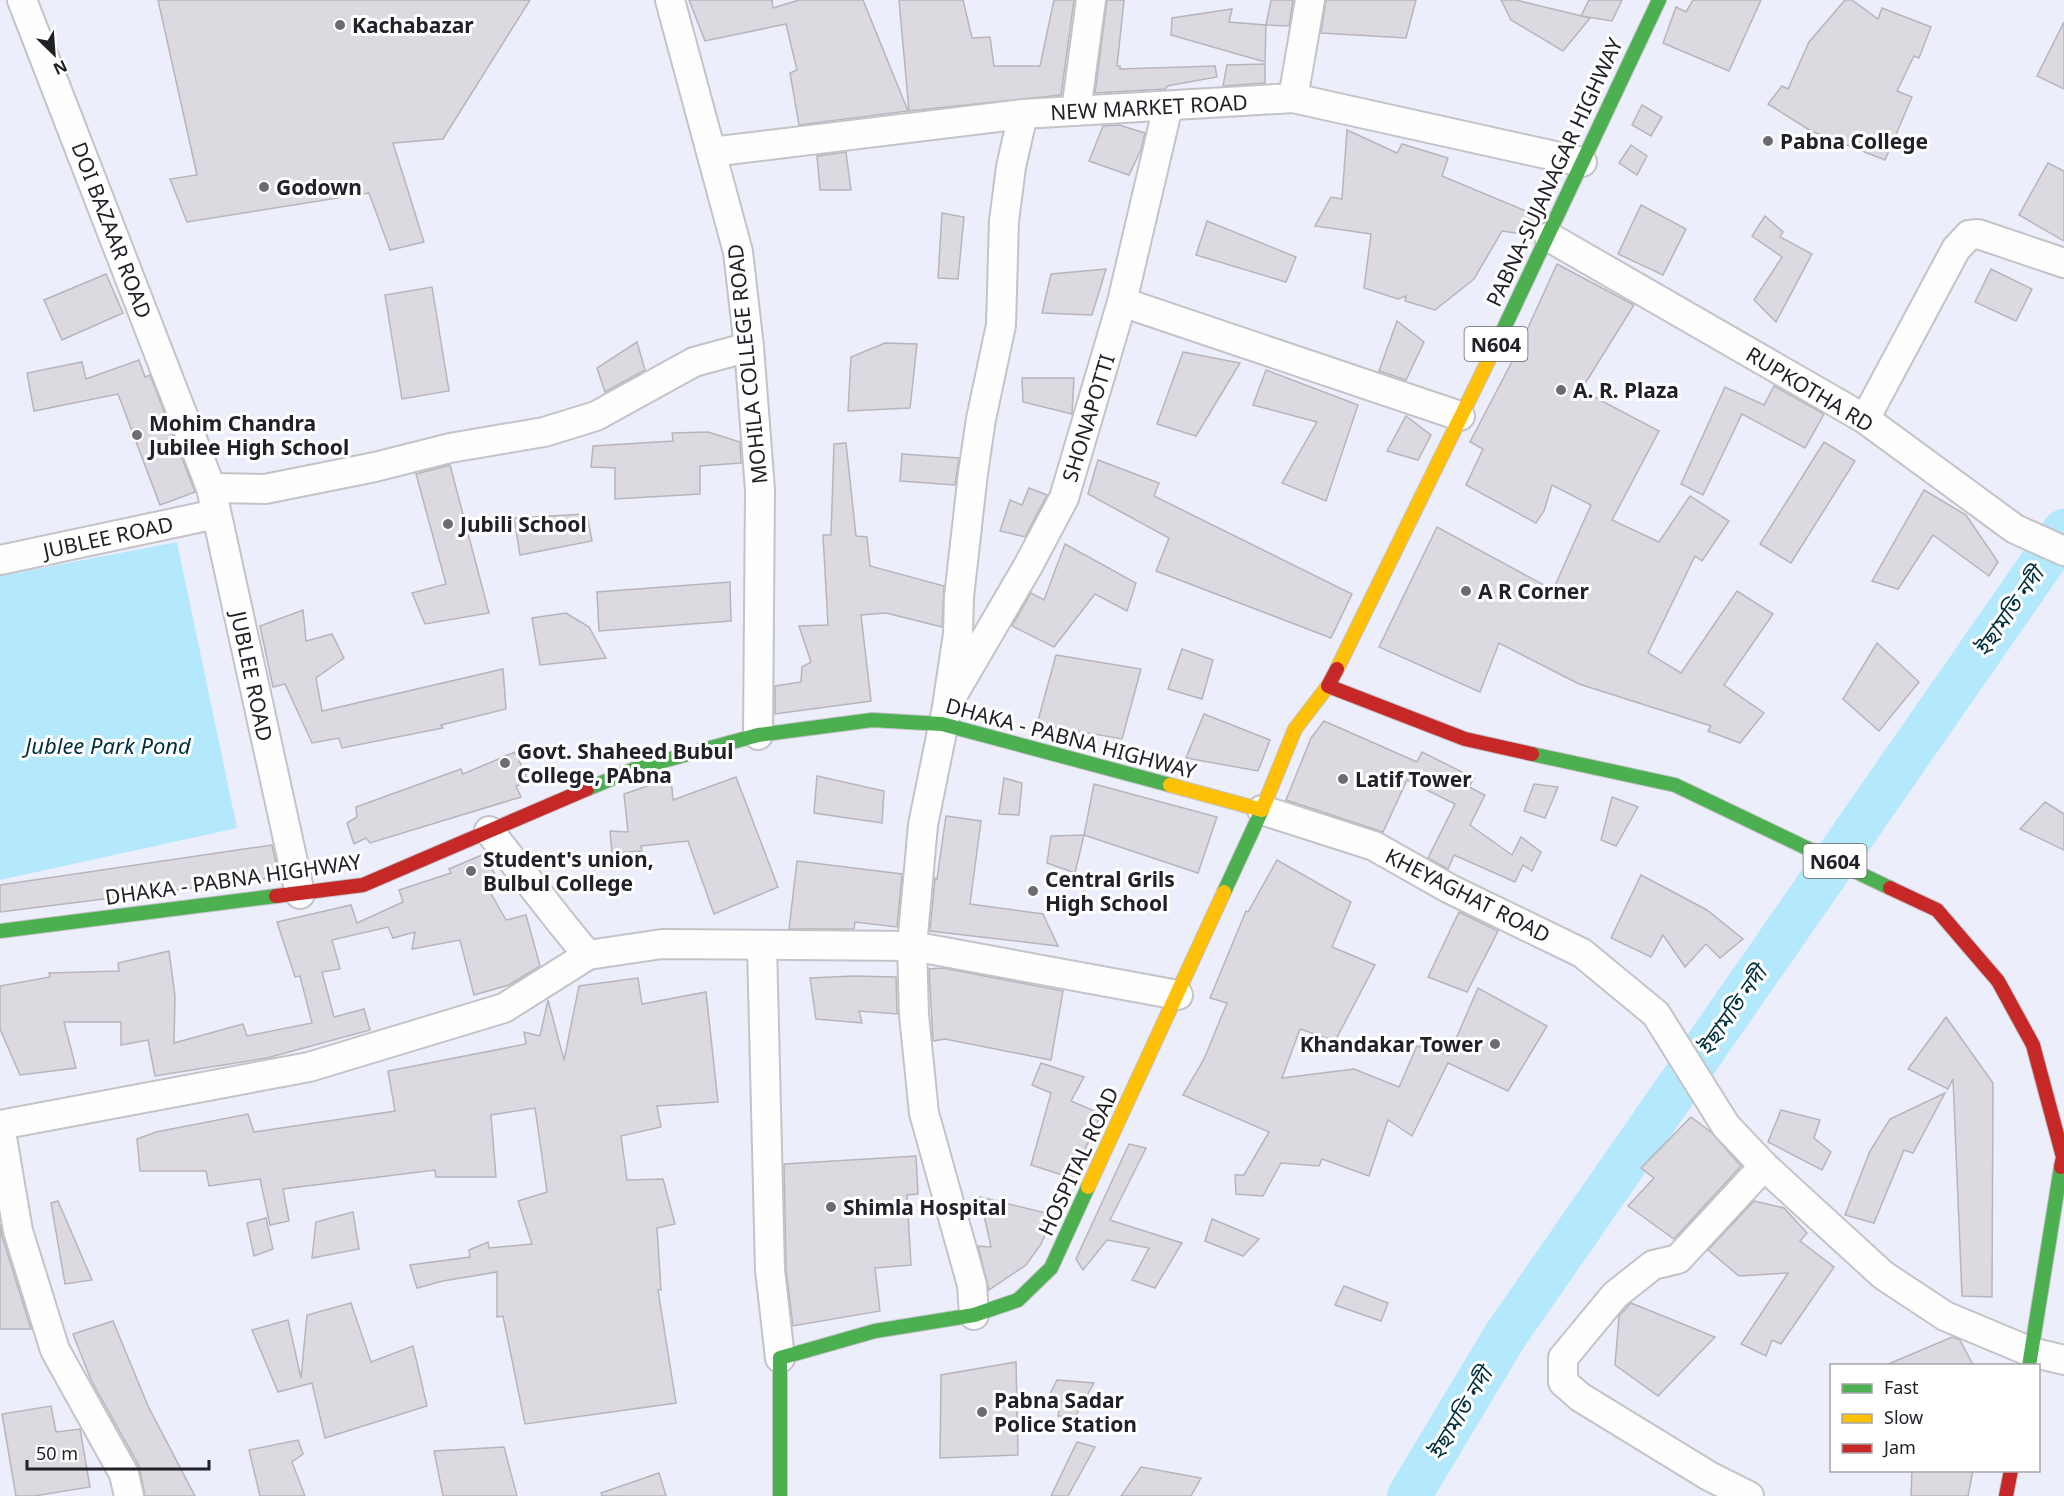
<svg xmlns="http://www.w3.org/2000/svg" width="2064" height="1496" font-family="'Noto Sans','Noto Sans Bengali',sans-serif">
<rect width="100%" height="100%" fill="#f5f5fa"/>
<path fill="#edeefc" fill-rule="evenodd" d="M0 0H2064V1496H0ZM1832 1366H2038V1470H1832Z"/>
<polygon fill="#b4e8fd" points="177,542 237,828 0,880 0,576"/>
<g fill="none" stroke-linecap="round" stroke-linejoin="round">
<polyline stroke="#b4e8fd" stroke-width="44" points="1409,1496 1505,1336 2064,531"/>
</g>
<g fill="#dcdae0" stroke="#b7b5bb" stroke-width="1.5">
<polygon points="158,0 530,0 443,139 393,143 424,242 390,250 369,193 187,222 170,179 197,175"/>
<polygon points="689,0 772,0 773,8 799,0 863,0 908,111 799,125 790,73 797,70 786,24 705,41"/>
<polygon points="899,0 963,0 972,38 990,37 994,66 1040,66 1054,0 1074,0 1061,95 909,111"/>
<polygon points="1107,0 1124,0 1117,66 1120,66 1120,69 1215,66 1217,77 1167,86 1166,89 1095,93"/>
<polygon points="1271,0 1293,0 1289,26 1266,25"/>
<polygon points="1326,0 1416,0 1406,38 1321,33"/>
<polygon points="1501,0 1516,0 1590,18 1563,51 1511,20"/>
<polygon points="1589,0 1622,0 1612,21 1581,16"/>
<polygon points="1693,0 1761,0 1729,71 1663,43 1676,7 1686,12"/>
<polygon points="1845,0 1852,0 1878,19 1882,8 1931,27 1919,58 1914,56 1897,91 1912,97 1885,160 1811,131 1768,104 1782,86 1788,89 1809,42"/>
<polygon points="1232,9 1229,22 1266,25 1265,62 1171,35 1172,18"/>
<polygon points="2064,22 2064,89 2037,76"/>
<polygon points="1265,64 1265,83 1223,86 1227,65"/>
<polygon points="1642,105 1662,117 1651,136 1632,125"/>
<polygon points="1119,125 1145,133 1141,150 1129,175 1089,161 1103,126"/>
<polygon points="1347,130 1397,153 1402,144 1448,158 1442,176 1538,216 1529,235 1502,231 1474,279 1435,310 1405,301 1406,296 1398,299 1364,288 1371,234 1315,226 1331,197 1342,199"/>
<polygon points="1631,145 1647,156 1637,175 1619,163"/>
<polygon points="846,152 851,190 820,190 817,156"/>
<polygon points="2048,163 2064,171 2064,241 2019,215"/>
<polygon points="1641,205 1686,229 1663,275 1618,254"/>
<polygon points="942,213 964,217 958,279 938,278"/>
<polygon points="1765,216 1783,232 1780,237 1812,254 1776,322 1754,300 1782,257 1752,236"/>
<polygon points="1207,221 1296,257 1286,282 1196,255"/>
<polygon points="1557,264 1634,305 1581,390 1659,431 1612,520 1659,542 1690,496 1729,521 1702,561 1695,556 1648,653 1681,673 1737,591 1773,614 1724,685 1764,713 1740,743 1708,731 1711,726 1579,684 1499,643 1480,692 1379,647 1437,527 1553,590 1591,505 1552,485 1544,511 1536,523 1466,485 1483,449 1470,442 1516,354"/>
<polygon points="1106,269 1092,315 1042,313 1051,274"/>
<polygon points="1991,269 2032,289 2016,321 1975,302"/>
<polygon points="106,274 123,313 62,340 44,300"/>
<polygon points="432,287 449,391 402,399 385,295"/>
<polygon points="1397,321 1424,342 1406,380 1379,371"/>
<polygon points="637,342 645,370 605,392 597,368"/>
<polygon points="885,343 917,344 910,408 848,411 851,357"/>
<polygon points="1183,352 1240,363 1196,436 1157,424"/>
<polygon points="139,360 145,377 150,375 195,492 160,505 118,394 34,411 27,373 82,362 86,379"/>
<polygon points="1266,370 1358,405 1326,501 1282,483 1317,422 1253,405"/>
<polygon points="1022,378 1074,378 1072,414 1023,402"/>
<polygon points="1774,386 1824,414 1805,448 1742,414 1703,495 1681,484 1725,387 1764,405"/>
<polygon points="1406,416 1431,435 1418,460 1387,451"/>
<polygon points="708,432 740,442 741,463 700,466 700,494 615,499 615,468 591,467 593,446 673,441 672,433"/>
<polygon points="1824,442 1855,461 1791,563 1760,544"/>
<polygon points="846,443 856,536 867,537 870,566 944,586 942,627 886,613 861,615 871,701 775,714 775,686 801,682 802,667 811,662 799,626 828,625 823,535 831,535 834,444"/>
<polygon points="902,454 959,458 955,485 900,481"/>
<polygon points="1098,460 1159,483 1154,496 1352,594 1331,638 1156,571 1169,538 1088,494"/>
<polygon points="450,465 489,613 425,624 412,593 446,584 416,474"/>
<polygon points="1029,488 1047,495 1025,537 1000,531 1010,500 1022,505"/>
<polygon points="1924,490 1966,515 1998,562 1989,576 1933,535 1898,589 1872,581"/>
<polygon points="587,514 592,541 520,555 514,518"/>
<polygon points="1065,544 1136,583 1127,611 1095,594 1054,647 1012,626 1031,593 1044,600"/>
<polygon points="730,582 731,621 599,631 597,592"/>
<polygon points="303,610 306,641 332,634 344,658 316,678 322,711 503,669 506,709 441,725 443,728 342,748 339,738 312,743 285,684 273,687 260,626"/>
<polygon points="566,613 589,627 606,658 540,665 532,618"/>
<polygon points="1877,643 1919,682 1879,731 1843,699"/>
<polygon points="1182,649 1213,660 1202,699 1168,689"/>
<polygon points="1056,655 1141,669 1122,739 1037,724"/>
<polygon points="1204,714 1270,740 1258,771 1186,758"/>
<polygon points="1324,721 1417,762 1422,752 1474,778 1469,787 1485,795 1470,825 1512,855 1521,837 1541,852 1532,871 1523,865 1515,882 1454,855 1448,869 1428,858 1455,804 1407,780 1383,832 1286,800 1311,738"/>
<polygon points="515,752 529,782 516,786 521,797 370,843 366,838 354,844 347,823 357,817 356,807 461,769 463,774"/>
<polygon points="817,776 884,791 882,823 814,813"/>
<polygon points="736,777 778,887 714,914 688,841 641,846 642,851 612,853 610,831 628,832 624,794 671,778 673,800"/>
<polygon points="1004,778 1022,783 1019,815 999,814"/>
<polygon points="1094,784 1217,817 1198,873 1084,835"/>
<polygon points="1534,784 1558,787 1545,818 1524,811"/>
<polygon points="1612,797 1638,807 1616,846 1601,840"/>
<polygon points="2045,802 2064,814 2064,850 2020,829"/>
<polygon points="946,816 981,821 970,904 1043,914 1058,946 930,931 935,878 937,879"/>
<polygon points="1084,835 1075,873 1047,863 1051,836"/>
<polygon points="272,845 279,877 0,912 0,885"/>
<polygon points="484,854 500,884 489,890 506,920 526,915 540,966 509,985 474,995 460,940 412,949 415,932 393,938 388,927 332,940 340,969 322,972 334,1017 364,1009 370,1030 267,1058 155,1076 148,1040 121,1045 121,1022 64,1022 76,1068 20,1075 0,1029 0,986 50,977 49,973 119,971 118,963 169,951 175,996 174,1043 243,1024 247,1036 312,1023 300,976 295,977 277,922 351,905 357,923 403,902 399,890 451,873 449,869"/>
<polygon points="1277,860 1351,902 1332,947 1375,965 1335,1041 1300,1029 1282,1078 1354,1069 1399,1087 1417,1046 1449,1055 1478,988 1547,1026 1508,1091 1448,1063 1412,1136 1388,1120 1369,1176 1322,1159 1319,1166 1281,1163 1263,1196 1236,1194 1235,1175 1244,1175 1269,1132 1183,1095 1204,1059 1227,1003 1210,998 1246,911 1248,912"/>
<polygon points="797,861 902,874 897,927 855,922 854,929 789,929"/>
<polygon points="1641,875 1707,910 1743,939 1720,958 1706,944 1685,967 1663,935 1651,957 1611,938"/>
<polygon points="1459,912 1498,931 1467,992 1428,977"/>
<polygon points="943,968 1063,991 1051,1060 945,1039 933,1041 929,969"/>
<polygon points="854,976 896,977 897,1014 859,1011 862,1023 816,1019 810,978"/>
<polygon points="638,978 642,1004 706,992 718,1102 657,1106 661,1127 621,1136 627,1180 663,1179 675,1224 657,1228 661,1290 658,1290 676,1403 525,1424 503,1316 497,1317 497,1272 443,1281 417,1288 410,1265 470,1257 469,1250 488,1242 489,1248 532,1244 518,1201 547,1192 535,1108 491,1115 496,1177 436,1177 435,1170 283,1189 289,1221 270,1225 260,1179 209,1186 206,1171 140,1171 137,1139 156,1132 248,1114 254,1132 395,1111 388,1071 526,1044 524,1032 540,1036 548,1000 564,1060 579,986"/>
<polygon points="1946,1017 1993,1083 1992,1297 1962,1296 1953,1079 1948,1089 1908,1069"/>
<polygon points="1041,1063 1084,1077 1071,1101 1101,1114 1072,1178 1031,1165 1051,1093 1032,1085"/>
<polygon points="1945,1093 1913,1153 1904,1150 1874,1223 1845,1215 1870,1151 1890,1119"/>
<polygon points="1781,1110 1820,1120 1814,1138 1831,1152 1822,1170 1768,1142"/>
<polygon points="1691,1117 1711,1132 1741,1166 1674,1239 1628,1206 1654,1178 1641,1168"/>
<polygon points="1129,1144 1146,1148 1110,1220 1182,1243 1155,1288 1132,1280 1149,1248 1107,1240 1083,1270 1076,1259"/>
<polygon points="916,1156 918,1194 907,1195 911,1265 875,1268 880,1311 793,1326 786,1269 784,1164"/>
<polygon points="980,1197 1054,1215 1041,1244 1026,1265 989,1290 978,1246 991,1247"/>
<polygon points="58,1201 92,1280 65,1284 51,1203"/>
<polygon points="1754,1201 1784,1208 1807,1233 1800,1241 1834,1267 1781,1344 1772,1340 1766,1356 1741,1344 1788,1273 1739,1276 1708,1250"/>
<polygon points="353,1212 359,1249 312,1258 316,1222"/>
<polygon points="266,1218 273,1249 254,1256 247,1223"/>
<polygon points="1212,1219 1236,1229 1259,1239 1243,1256 1205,1241"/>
<polygon points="0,1224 2,1236 31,1329 0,1329"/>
<polygon points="1344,1286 1388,1303 1381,1321 1335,1305"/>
<polygon points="351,1303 371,1362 413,1346 427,1406 325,1438 312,1383 278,1392 252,1330 288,1320 301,1378 307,1315"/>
<polygon points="1631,1303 1715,1337 1658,1396 1615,1365 1619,1316"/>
<polygon points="113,1321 148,1406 195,1496 145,1496 139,1466 91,1380 73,1334"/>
<polygon points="1952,1337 1960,1340 1973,1365 1886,1365"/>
<polygon points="1016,1362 1018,1455 940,1458 941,1375"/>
<polygon points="1057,1380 1094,1383 1075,1417 1058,1416 1061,1401 1049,1396"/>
<polygon points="51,1406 56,1432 80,1429 90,1487 34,1496 16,1496 2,1414"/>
<polygon points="298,1440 303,1454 292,1462 305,1496 260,1496 249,1450"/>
<polygon points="1077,1442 1095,1447 1068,1496 1051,1496"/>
<polygon points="504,1447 517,1496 443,1496 434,1451"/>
<polygon points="1141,1467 1201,1478 1191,1496 1121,1496"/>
<polygon points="1912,1470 1973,1470 1968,1496 1911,1496"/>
<polygon points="659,1473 666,1496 602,1496 601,1493"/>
</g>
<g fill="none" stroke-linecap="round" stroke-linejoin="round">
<defs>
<g id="street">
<polyline points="22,0 211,488 300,894"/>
<polyline points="670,0 738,252 749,347 760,490 758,735"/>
<polyline points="1293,98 1310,0"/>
<polyline points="1076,111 1091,0"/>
<polyline points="711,152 1023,114 1293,98 1582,162"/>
<polyline points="1549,237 1865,419 2015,529 2064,551"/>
<polyline points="1122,302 1460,416"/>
<polyline points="1865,419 1956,249 1969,235 1978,234 2064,263"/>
<polyline points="211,488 265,489 375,467 450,448 544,432 596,416 694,362 749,347"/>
<polyline points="0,560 216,514"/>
<polyline points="955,691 1028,566 1064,498 1122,302 1168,106"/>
<polyline points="1262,810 1374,846 1450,889 1582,953 1656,1014 1726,1126 1764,1166 1883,1275 1945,1316 2031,1352 2064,1360"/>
<path d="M489 831C523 872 553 915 588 955"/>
<polyline points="762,945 770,1270 780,1358"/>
<polyline points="0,1125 309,1067 504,1008 588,955 662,944 912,946 1178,995"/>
<polyline points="0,1126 18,1231 55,1350 124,1474 129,1496"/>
<polyline points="974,1315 972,1285 924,1113 914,1015 912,946 923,825 947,707 958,634 959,597 973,473 981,419 1001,325 1004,221 1011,167 1023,114"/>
<polyline points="1749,1496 1709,1476 1580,1397 1563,1382 1563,1358 1615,1295 1653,1265 1678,1259 1764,1166"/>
</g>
<g id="fast">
<polyline points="1497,343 1659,0"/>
<polyline points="1532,754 1675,785 1890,888"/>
<polyline points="587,789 637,768 758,735 872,720 942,724 1170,785"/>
<polyline points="1224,892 1262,810"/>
<polyline points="0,931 276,896"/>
<polyline points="2029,1366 2061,1167"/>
<polyline points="780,1496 780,1358 875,1331 974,1315 1018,1300 1051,1268 1088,1187"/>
</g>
<g id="slow">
<polyline points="1337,669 1497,343"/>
<polyline points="1170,785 1262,810 1295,729 1328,686"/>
<polyline points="1088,1187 1224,892"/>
</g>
<g id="jam">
<polyline points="1337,669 1328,686 1465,739 1532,754"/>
<polyline points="1890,888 1937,910 1998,981 2033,1045 2063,1157 2061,1167"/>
<polyline points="276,896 363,885 587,789"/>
<polyline points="2006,1496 2011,1470"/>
</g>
</defs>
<use href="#street" stroke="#c3c3c8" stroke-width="32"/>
<use href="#fast" stroke="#c3c3c8" stroke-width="16"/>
<use href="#slow" stroke="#c3c3c8" stroke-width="16"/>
<use href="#jam" stroke="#c3c3c8" stroke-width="16"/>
<use href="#street" stroke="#fefefe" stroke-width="28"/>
<use href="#fast" stroke="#4caf50" stroke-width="14"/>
<use href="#slow" stroke="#ffc107" stroke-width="14"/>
<use href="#jam" stroke="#c62828" stroke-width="14"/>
</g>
<g fill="#6b6b72" stroke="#fff" stroke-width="2">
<circle cx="340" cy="25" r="6"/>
<circle cx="1768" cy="141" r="6"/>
<circle cx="264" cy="187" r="6"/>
<circle cx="1561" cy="390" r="6"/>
<circle cx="137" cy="435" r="6"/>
<circle cx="448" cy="524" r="6"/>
<circle cx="1466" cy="591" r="6"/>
<circle cx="505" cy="763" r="6"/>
<circle cx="1343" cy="779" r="6"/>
<circle cx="471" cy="871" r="6"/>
<circle cx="1033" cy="891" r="6"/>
<circle cx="1495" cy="1044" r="6"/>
<circle cx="831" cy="1207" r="6"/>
<circle cx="982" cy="1412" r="6"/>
</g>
<g text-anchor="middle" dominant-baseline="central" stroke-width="6" stroke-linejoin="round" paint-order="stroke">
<g fill="#fff" stroke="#646468" stroke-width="1.5">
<rect x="1464.5" y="327" width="63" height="34" rx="4.5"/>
<rect x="1803.5" y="844" width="63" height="34" rx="4.5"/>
</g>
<g font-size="20" font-weight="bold" fill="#212128">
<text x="1496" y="344">N604</text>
<text x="1835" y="861">N604</text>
</g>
<g font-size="21" font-weight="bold" fill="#212128" stroke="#fff" text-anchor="start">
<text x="352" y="25">Kachabazar</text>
<text x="1780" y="141">Pabna College</text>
<text x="276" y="187">Godown</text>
<text x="1573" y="390">A. R. Plaza</text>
<text x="149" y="423">Mohim Chandra<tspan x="149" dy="24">Jubilee High School</tspan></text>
<text x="460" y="524">Jubili School</text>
<text x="1478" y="591">A R Corner</text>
<text x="517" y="751">Govt. Shaheed Bubul<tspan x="517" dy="24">College, PAbna</tspan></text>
<text x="1355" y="779">Latif Tower</text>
<text x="483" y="859">Student's union,<tspan x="483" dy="24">Bulbul College</tspan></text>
<text x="1045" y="879">Central Grils<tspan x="1045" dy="24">High School</tspan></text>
<text x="1483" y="1044" text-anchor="end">Khandakar Tower</text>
<text x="843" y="1207">Shimla Hospital</text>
<text x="994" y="1400">Pabna Sadar<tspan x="994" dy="24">Police Station</tspan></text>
</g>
<g font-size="21" fill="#212128" stroke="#fff">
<text transform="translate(1149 107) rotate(-3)">NEW MARKET ROAD</text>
<text transform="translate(1554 172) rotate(-65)">PABNA-SUJANAGAR HIGHWAY</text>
<text transform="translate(112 230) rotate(69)">DOI BAZAAR ROAD</text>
<text transform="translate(747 364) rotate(-96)">MOHILA COLLEGE ROAD</text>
<text transform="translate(1810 389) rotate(31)">RUPKOTHA RD</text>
<text transform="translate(1088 418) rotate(-73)">SHONAPOTTI</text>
<text transform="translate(108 537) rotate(-12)">JUBLEE ROAD</text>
<text transform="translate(252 676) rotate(78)">JUBLEE ROAD</text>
<text transform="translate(1071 738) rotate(15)">DHAKA - PABNA HIGHWAY</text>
<text transform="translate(233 879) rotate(-8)">DHAKA - PABNA HIGHWAY</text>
<text transform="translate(1468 895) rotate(27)">KHEYAGHAT ROAD</text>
<text transform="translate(1078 1161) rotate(-65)">HOSPITAL ROAD</text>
</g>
<g font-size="22" font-style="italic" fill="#00303e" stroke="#fff">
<text transform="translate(2008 611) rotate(-55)">ইছামতি নদী</text>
<text x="108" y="745">Jublee Park Pond</text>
<text transform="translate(1731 1010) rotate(-55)">ইছামতি নদী</text>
<text transform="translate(1459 1413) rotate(-59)">ইছামতি নদী</text>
</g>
</g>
<rect x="1830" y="1364" width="210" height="108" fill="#ffffff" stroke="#a6a6a9" stroke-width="1.5"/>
<rect x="1842" y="1384" width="30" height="9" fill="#4caf50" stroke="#a6a6a9" stroke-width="1.5"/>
<text x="1884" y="1394" font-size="18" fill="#212128">Fast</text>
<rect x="1842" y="1414" width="30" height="9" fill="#ffc107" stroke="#a6a6a9" stroke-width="1.5"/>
<text x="1884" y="1424" font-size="18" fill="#212128">Slow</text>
<rect x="1842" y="1444" width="30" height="9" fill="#c62828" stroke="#a6a6a9" stroke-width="1.5"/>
<text x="1884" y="1454" font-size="18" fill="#212128">Jam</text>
<g transform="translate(54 54) rotate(155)" stroke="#ffffff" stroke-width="4.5" paint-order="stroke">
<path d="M0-4.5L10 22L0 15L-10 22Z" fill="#212128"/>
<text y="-9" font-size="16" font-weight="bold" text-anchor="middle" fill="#212128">N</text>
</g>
<path d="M27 1460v9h182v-9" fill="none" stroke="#212128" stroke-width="3"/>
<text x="36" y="1460" font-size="18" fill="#212128" stroke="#ffffff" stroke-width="4.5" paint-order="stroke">50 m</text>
</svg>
